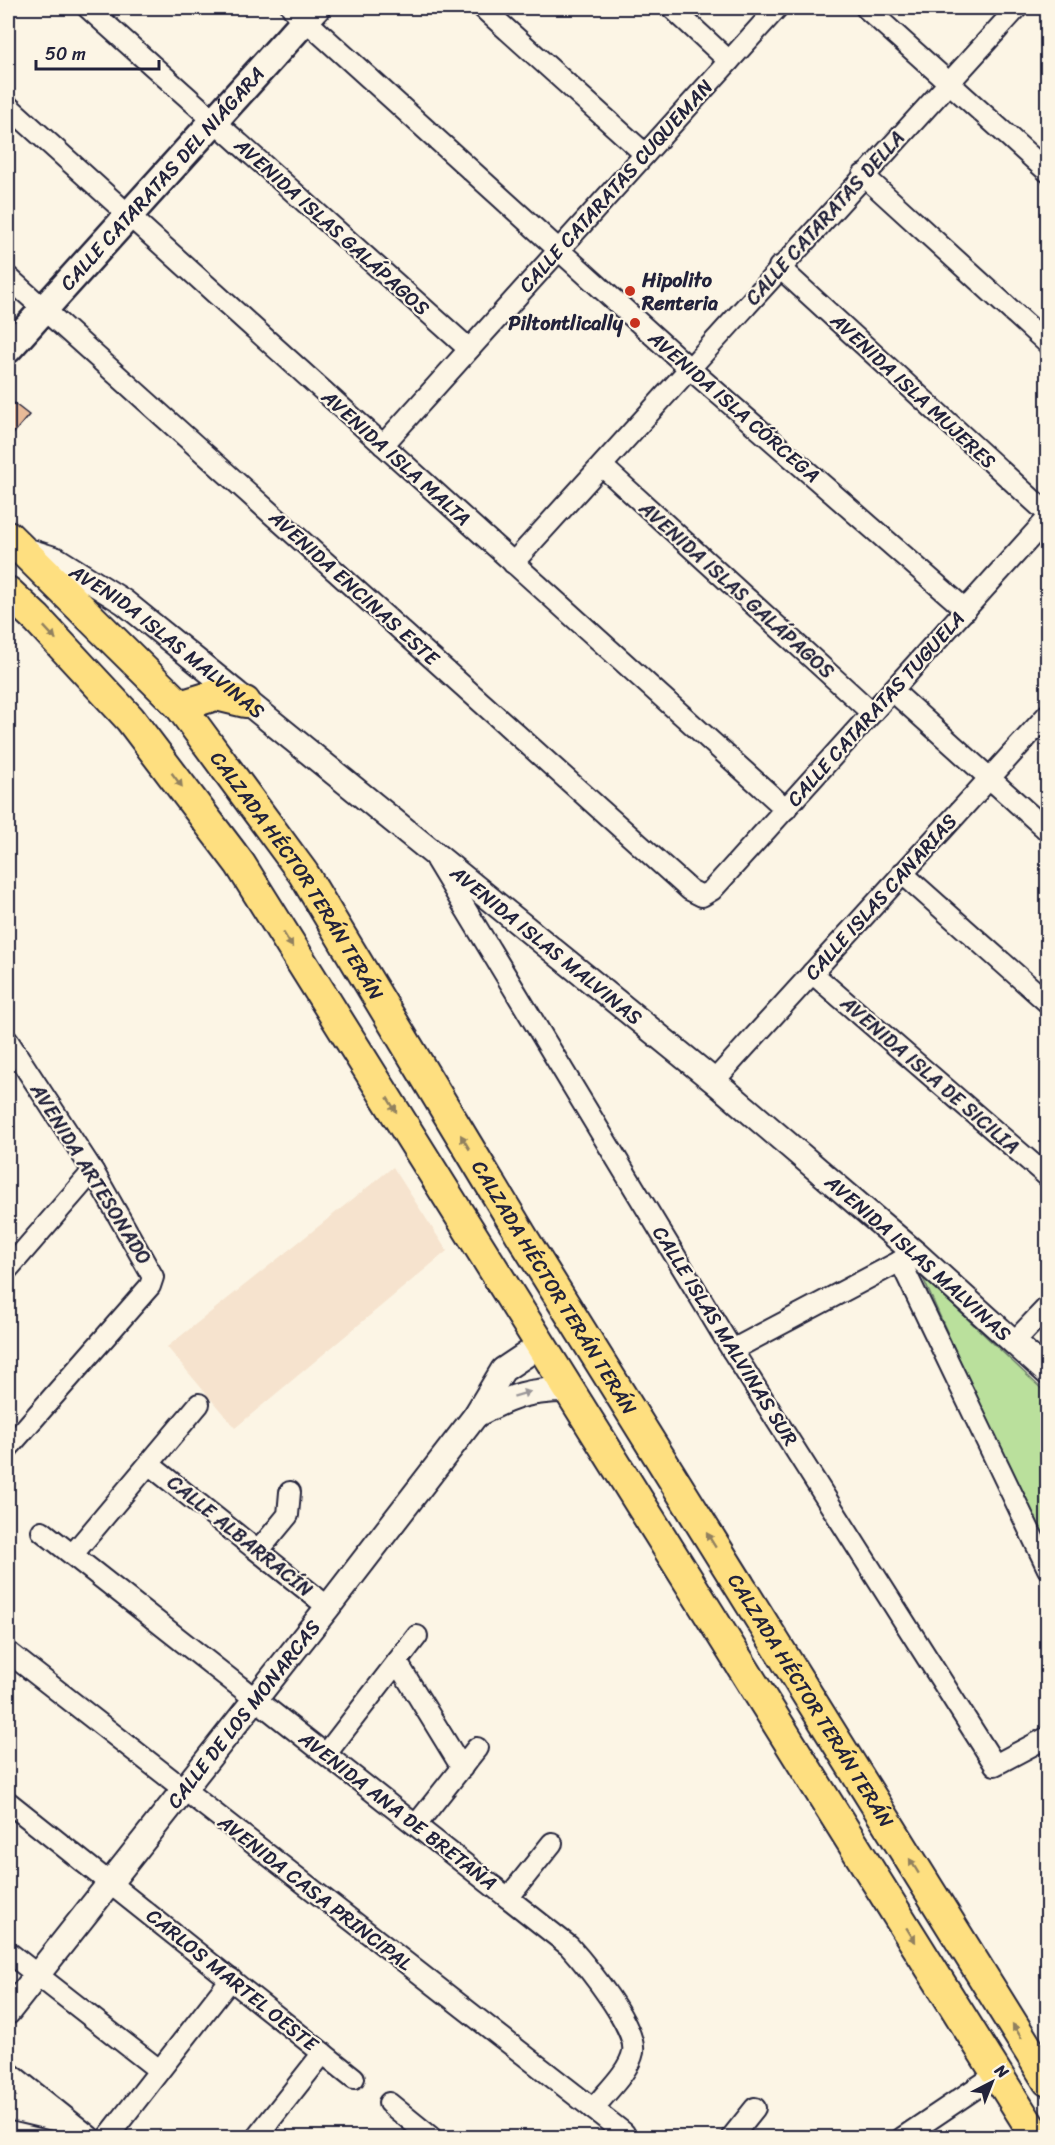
<svg xmlns="http://www.w3.org/2000/svg" width="1055" height="2145" font-family="Sriracha,sans-serif">
<defs>
<filter id="shadow"><feDropShadow dx="-5.5" dy="5.5" stdDeviation="0" flood-color="#0004"/></filter>
</defs>
<rect width="100%" height="100%" fill="#fcf5e5"/>
<filter id="ink" filterUnits="userSpaceOnUse"><feTurbulence type="fractalNoise" baseFrequency=".0167" numOctaves="2"/><feDisplacementMap in="SourceGraphic" scale="12" xChannelSelector="R" yChannelSelector="G"/><feConvolveMatrix kernelMatrix="1 2 1 2 8 2 1 2 1" color-interpolation-filters="sRGB"/></filter>
<g filter="url(#ink)">
<polygon fill="#f6e3ce" points="393,1167 447,1251 235,1428 167,1347"/>
<polygon fill="#bae09c" stroke="#6e816c" stroke-width="1.5" points="922,1276 1047,1394 1047,1555"/>
<polygon fill="#e8ba98" stroke="#22223b" stroke-width="1.5" filter="url(#shadow)" points="11,401 29,415 8,440 8,405"/>
<g fill="none" stroke-linecap="round" stroke-linejoin="round">
<defs>
<g id="minor">
<polyline points="88,8 469,349"/>
<polyline points="292,8 689,368 966,610"/>
<polyline points="483,8 645,154"/>
<polyline points="672,8 729,61"/>
<polyline points="866,8 1048,172"/>
<polyline points="8,106 786,809"/>
<polyline points="863,175 1048,344"/>
<polyline points="779,267 1048,514"/>
<polyline points="8,277 690,890 702,896 712,890 1048,518"/>
<polyline points="383,445 777,8"/>
<polyline points="602,466 872,713"/>
<polyline points="513,563 1017,8"/>
<polyline points="893,691 1048,831"/>
<polyline points="436,860 732,1350 995,1765 1048,1737"/>
<polyline points="902,873 1048,1003"/>
<polyline points="812,973 1048,1177"/>
<polyline points="8,1041 93,1171 153,1277 150,1286 8,1448"/>
<polyline points="714,1081 1048,714"/>
<polyline points="900,1261 1048,1569"/>
<polyline points="8,1269 93,1171"/>
<polyline points="1014,1342 1048,1306"/>
<polyline points="732,1350 910,1256"/>
<polyline points="150,1465 328,1607"/>
<path d="M42 1531 569 1946C586 1965 637 2027 633 2052 629 2072 605 2093 593 2109"/>
<polyline points="259,1550 288,1515 290,1492"/>
<polyline points="73,1554 199,1404"/>
<polyline points="8,1652 624,2133"/>
<polyline points="397,1662 462,1768"/>
<polyline points="326,1754 417,1636"/>
<polyline points="8,1802 354,2078"/>
<polyline points="416,1825 477,1748"/>
<polyline points="508,1898 552,1843"/>
<polyline points="8,1952 159,2070"/>
<polyline points="389,2103 432,2138"/>
<polyline points="107,2138 231,1979"/>
<polyline points="256,2138 323,2053"/>
<polyline points="731,2138 755,2108"/>
<polyline points="902,2138 997,2074"/>
</g>
<g id="tertiary">
<path id="s1" d="M22 549 57 560 124 602 714 1081 915 1253 1048 1373"/>
<path d="M476 1415C511 1396 531 1389 572 1390"/>
<path id="s2" d="M8 2012 328 1607 476 1415 503 1370 530 1352 545 1349"/>
<polyline points="8,2074 88,2138"/>
<polyline points="8,2107 58,2119"/>
</g>
<g id="secondary">
<path id="s3" d="M8 349 316 8"/>
</g>
<g id="primary">
<path id="s4" d="M8 536 180 706 303 873 523 1238 1048 2081"/>
<polyline points="8,592 37,619 130,719 240,864 1037,2138"/>
<polyline points="180,706 216,695 245,702"/>
</g>
</defs>
<use href="#minor" stroke="#22223b" stroke-width="24"/>
<use href="#tertiary" stroke="#22223b" stroke-width="28"/>
<use href="#secondary" stroke="#22223b" stroke-width="32"/>
<use href="#primary" stroke="#22223b" stroke-width="34"/>
<use href="#minor" stroke="#fcf5e5" stroke-width="20"/>
<use href="#tertiary" stroke="#fcf5e5" stroke-width="24"/>
<use href="#secondary" stroke="#fcf5e5" stroke-width="27"/>
<use href="#primary" stroke="#fedf80" stroke-width="30"/>
</g>
<defs><path id="oneway-solid" d="M-6-.8H1V-3.2L6.5 0L1 3.2V.8H-6Z" transform="scale(1.5)"/></defs>
<g fill="#90805e">
<use href="#oneway-solid" transform="translate(50 633) rotate(47)"/>
<use href="#oneway-solid" transform="translate(177 780) rotate(53)"/>
<use href="#oneway-solid" transform="translate(288 940) rotate(58)"/>
<use href="#oneway-solid" transform="translate(392 1105) rotate(58)"/>
<use href="#oneway-solid" transform="translate(465 1142) rotate(-121)"/>
<use href="#oneway-solid" transform="translate(711 1540) rotate(-122)"/>
<use href="#oneway-solid" transform="translate(914 1866) rotate(-122)"/>
<use href="#oneway-solid" transform="translate(911 1935) rotate(58)"/>
<use href="#oneway-solid" transform="translate(1017 2031) rotate(-122)"/>
</g>
<use fill="#9a9698" href="#oneway-solid" transform="translate(522 1394) rotate(-17)"/>
</g>
<g fill="#c8321e" stroke="#fcf5e5" stroke-width="2">
<circle cx="630" cy="291" r="6"/>
<circle cx="635" cy="323" r="6"/>
</g>
<g text-anchor="middle" dominant-baseline="central" stroke-width="4.5" stroke-linejoin="round" paint-order="stroke">
<g font-size="20" fill="#22223b" stroke="#fcf5e5">
<text stroke="none"><textPath href="#s3" startOffset="230">CALLE CATARATAS DEL NIÁGARA</textPath></text>
<text transform="translate(616 186) rotate(-48)">CALLE CATARATAS CUQUEMAN</text>
<text transform="translate(825 218) rotate(-48)">CALLE CATARATAS DELLA</text>
<text transform="translate(332 227) rotate(42)">AVENIDA ISLAS GALÁPAGOS</text>
<text transform="translate(913 391) rotate(43)">AVENIDA ISLA MUJERES</text>
<text transform="translate(734 407) rotate(41)">AVENIDA ISLA CÓRCEGA</text>
<text transform="translate(396 458) rotate(42)">AVENIDA ISLA MALTA</text>
<text transform="translate(354 588) rotate(42)">AVENIDA ENCINAS ESTE</text>
<text transform="translate(737 590) rotate(42)">AVENIDA ISLAS GALÁPAGOS</text>
<text stroke="none"><textPath href="#s1" startOffset="174">AVENIDA ISLAS MALVINAS</textPath></text>
<text transform="translate(876 709) rotate(-48)">CALLE CATARATAS TUGUELA</text>
<text stroke="none"><textPath href="#s4" startOffset="448">CALZADA HÉCTOR TERÁN TERÁN</textPath></text>
<text transform="translate(881 897) rotate(-48)">CALLE ISLAS CANARIAS</text>
<text stroke="none"><textPath href="#s1" startOffset="660">AVENIDA ISLAS MALVINAS</textPath></text>
<text transform="translate(930 1075) rotate(41)">AVENIDA ISLA DE SICILIA</text>
<text transform="translate(91 1174) rotate(58)">AVENIDA ARTESONADO</text>
<text stroke="none"><textPath href="#s1" startOffset="1146">AVENIDA ISLAS MALVINAS</textPath></text>
<text stroke="none"><textPath href="#s4" startOffset="934">CALZADA HÉCTOR TERÁN TERÁN</textPath></text>
<text transform="translate(725 1336) rotate(58)">CALLE ISLAS MALVINAS SUR</text>
<text transform="translate(240 1536) rotate(39)">CALLE ALBARRACÍN</text>
<text stroke="none"><textPath href="#s4" startOffset="1420">CALZADA HÉCTOR TERÁN TERÁN</textPath></text>
<text stroke="none"><textPath href="#s2" startOffset="380">CALLE DE LOS MONARCAS</textPath></text>
<text transform="translate(398 1811) rotate(38)">AVENIDA ANA DE BRETAÑA</text>
<text transform="translate(315 1893) rotate(38)">AVENIDA CASA PRINCIPAL</text>
<text transform="translate(232 1980) rotate(39)">CARLOS MARTEL OESTE</text>
</g>
<g font-size="20" font-weight="bold" fill="#22223b" stroke="#fcf5e5" text-anchor="start">
<text x="642" y="280">Hipolito<tspan x="642" dy="23">Renteria</tspan></text>
<text x="623" y="323" text-anchor="end">Piltontlically</text>
</g>
</g>
<rect width="1055" height="2145" fill="none" stroke="#fcf5e5" stroke-width="30"/>
<rect x="15" y="15" width="1025" height="2115" fill="none" stroke="#22223b" stroke-width="2" filter="url(#ink)"/>
<g transform="translate(992 2082) rotate(42)" stroke="#fcf5e5" stroke-width="4.5" paint-order="stroke">
<path d="M0-4.5L10 22L0 15L-10 22Z" fill="#22223b"/>
<text y="-9" font-size="16" font-weight="bold" text-anchor="middle" fill="#22223b">N</text>
</g>
<path d="M36 60v9h123v-9" fill="none" stroke="#22223b" stroke-width="3"/>
<text x="45" y="60" font-size="18" fill="#22223b" stroke="#fcf5e5" stroke-width="4.5" paint-order="stroke">50 m</text>
</svg>
